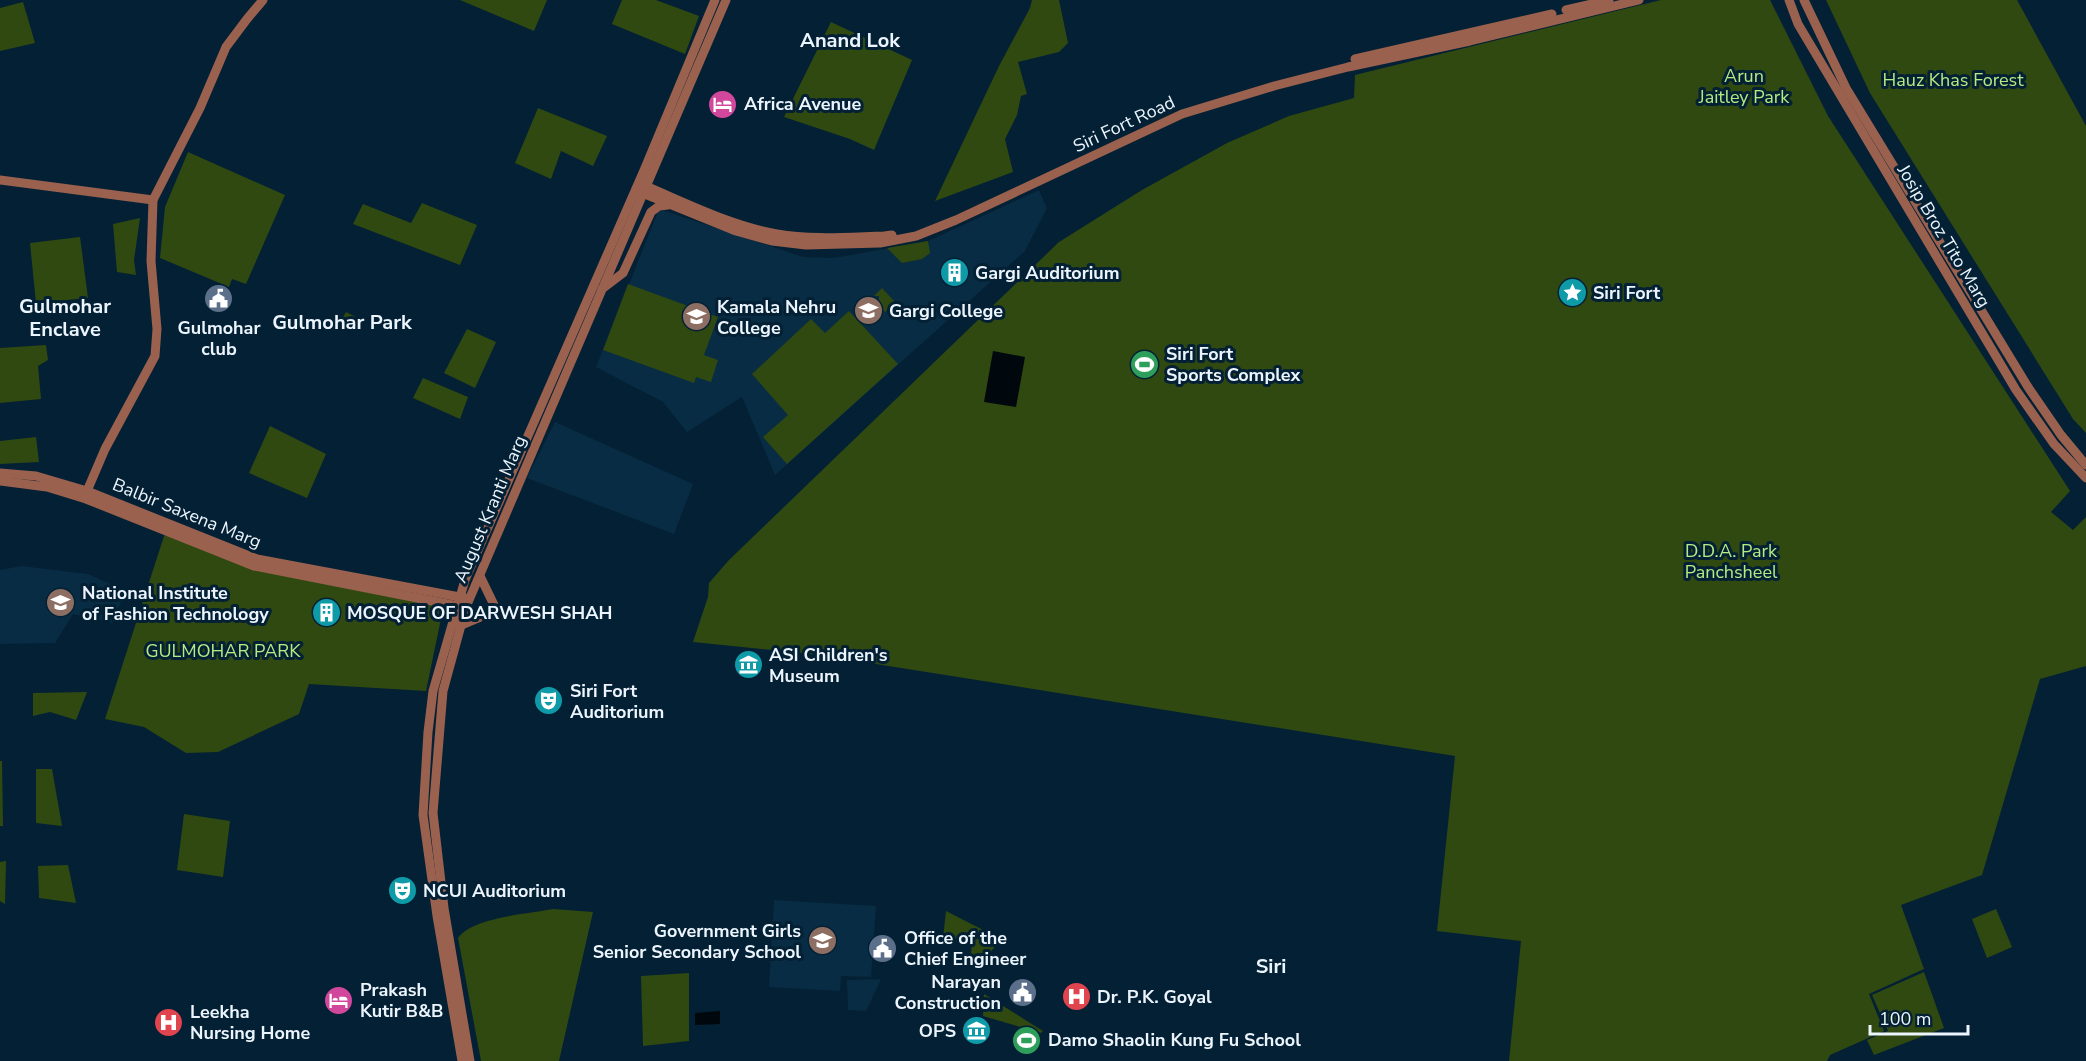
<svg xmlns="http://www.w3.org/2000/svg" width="2086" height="1061" font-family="'Nunito Sans',sans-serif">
<rect width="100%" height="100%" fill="#042034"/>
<g fill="#082c43">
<polygon points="1039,190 1047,208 1025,251 775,475 742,397 687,432 663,402 596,367 659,209 803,257 834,258 928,241"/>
<polygon points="555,422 693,484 674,534 527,478"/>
<polygon points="21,566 88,574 126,591 112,623 73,614 55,643 0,644 0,570"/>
<polygon points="774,900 876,906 871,977 841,976 840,991 769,987"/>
<polygon points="881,979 866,1011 848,1010 847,980"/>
</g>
<g fill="#2f4911">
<polygon points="460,0 547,0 534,31"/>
<polygon points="622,0 656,0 699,16 685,54 612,24"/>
<polygon points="1032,0 1059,0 1068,43 1059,52 1018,62 1027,94 1021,96 1017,115 1005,139 1013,172 935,201 999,66 1030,8"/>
<polygon points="1661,0 1770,0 1828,116 2070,491 2051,512 2073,530 2086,517 2086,666 2040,679 1982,875 1901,905 1924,969 1869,994 1884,1031 1830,1055 1827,1061 1509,1061 1521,941 1437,931 1455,756 819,655 693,642 708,597 709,583 729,560 1059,242 1142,190 1227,143 1289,116 1354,98 1355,75"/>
<polygon points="1826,0 2017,0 2086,126 2086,433 2073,419 1870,93"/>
<polygon points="23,2 35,43 0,51 0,8"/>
<polygon points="831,22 912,60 874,150 850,139 784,117"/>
<polygon points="538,108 607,136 593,166 561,151 551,179 515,163"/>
<polygon points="188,152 285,195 246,284 232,279 229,287 160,258 165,207"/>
<polygon points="422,203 477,225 460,265 353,224 363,204 411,223"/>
<polygon points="140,218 134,260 136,275 117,272 113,224"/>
<polygon points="80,237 88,298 36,303 30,243"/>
<polygon points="928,241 930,253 922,259 902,263 887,248"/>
<polygon points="628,284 718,317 704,355 718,360 711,382 696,377 694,383 603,350"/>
<polygon points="882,288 895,302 885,312 874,302 879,302 879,296 874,296"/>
<polygon points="849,311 898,364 787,464 763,437 788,415 752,374 811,319 825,333"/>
<polygon points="346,312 356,317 352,328 339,324"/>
<polygon points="467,329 496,342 475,388 444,373"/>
<polygon points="46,345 48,360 38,366 41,399 0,403 0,348"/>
<polygon points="423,378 468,397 460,419 413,398"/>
<polygon points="270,426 326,454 307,498 249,473"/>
<polygon points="36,437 39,462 0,464 0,441"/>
<polygon points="168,534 438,605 442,614 426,691 309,684 299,714 218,752 186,753 144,727 105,719 164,536"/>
<polygon points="87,692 76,720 50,712 33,716 33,693"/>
<polygon points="0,761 2,761 3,826 0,826"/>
<polygon points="36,769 52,769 62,826 36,823"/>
<polygon points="184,814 230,821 223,877 177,870"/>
<polygon points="6,861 5,904 0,901 0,862"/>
<polygon points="68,865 76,903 39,898 38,866"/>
<path d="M553 909 593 912 559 1061H481L458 938C472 917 529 914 553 909Z"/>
<polygon points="1996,909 2012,947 1987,958 1972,919"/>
<polygon points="946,911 1001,939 985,959 970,958 973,940 943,938"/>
<polygon points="1924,972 1944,1028 1874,1055 1867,1040 1888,1031 1872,995"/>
<polygon points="689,973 689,1041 643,1046 641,976"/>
<polygon points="984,994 1043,1031 1041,1033 983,1016"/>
</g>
<g fill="#00070d">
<polygon points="993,351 1025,357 1016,407 984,402"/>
<polygon points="720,1011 720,1024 695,1025 695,1013"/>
</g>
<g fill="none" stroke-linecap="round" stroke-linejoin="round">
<g stroke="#9a614f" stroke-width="9">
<polyline points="1789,0 1798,24 2016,390 2054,444 2086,478"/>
<polyline points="1804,0 1846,88 2028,387 2061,435 2086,465"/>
<polyline points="1566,10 1609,0"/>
<polyline points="1355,59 1552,14"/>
<polyline points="0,180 153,200"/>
<path d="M643 185C686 203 731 226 777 234 812 240 848 237 884 236L892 235"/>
<polyline points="640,192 736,231 772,241 806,245 880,243 916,236 956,220 1182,114 1274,86 1348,67 1470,41 1639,0"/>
<polyline points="602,289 623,273 651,212 659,206 668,205"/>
<polyline points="0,473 36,476 87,491 257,559 465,598"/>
<polyline points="0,481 47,487 86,499 254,566 463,607"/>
<polyline points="84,498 105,449 155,356 157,329 151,261 153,200 200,108 226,47 247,19 263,0"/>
<polyline points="480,576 494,605"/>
<polyline points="459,626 485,615"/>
<polyline points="462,1061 437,916 423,815 428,732 433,691 465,580 645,168 715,0"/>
<polyline points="470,1061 444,908 433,813 443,691 466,607 726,0"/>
</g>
</g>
<defs>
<symbol id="hotel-disc" viewBox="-11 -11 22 22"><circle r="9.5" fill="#d1479c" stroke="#042034"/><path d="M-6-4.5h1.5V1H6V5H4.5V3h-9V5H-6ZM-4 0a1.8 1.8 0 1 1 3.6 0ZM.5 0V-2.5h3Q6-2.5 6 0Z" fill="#fff"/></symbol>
<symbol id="building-disc" viewBox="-11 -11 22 22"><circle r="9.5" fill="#0f9aa8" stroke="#042034"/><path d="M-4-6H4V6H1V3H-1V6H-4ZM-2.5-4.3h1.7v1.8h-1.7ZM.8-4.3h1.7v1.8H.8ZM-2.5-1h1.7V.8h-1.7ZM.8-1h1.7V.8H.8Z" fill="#fff"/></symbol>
<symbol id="sight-disc" viewBox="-11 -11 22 22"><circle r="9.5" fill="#0f9aa8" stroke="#042034"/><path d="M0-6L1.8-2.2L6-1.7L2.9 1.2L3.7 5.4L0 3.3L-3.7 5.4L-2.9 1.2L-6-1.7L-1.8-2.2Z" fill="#fff"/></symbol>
<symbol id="civic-disc" viewBox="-11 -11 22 22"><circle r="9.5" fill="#5c6f8a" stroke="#042034"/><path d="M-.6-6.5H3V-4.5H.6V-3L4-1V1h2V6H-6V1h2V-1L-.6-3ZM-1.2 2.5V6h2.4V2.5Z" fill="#fff"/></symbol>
<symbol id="university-disc" viewBox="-11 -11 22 22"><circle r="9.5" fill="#8d6e63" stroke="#042034"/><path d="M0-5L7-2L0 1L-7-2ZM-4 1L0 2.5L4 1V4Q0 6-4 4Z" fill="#fff"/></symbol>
<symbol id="stadium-disc" viewBox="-11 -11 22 22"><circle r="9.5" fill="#2e9e5b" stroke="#042034"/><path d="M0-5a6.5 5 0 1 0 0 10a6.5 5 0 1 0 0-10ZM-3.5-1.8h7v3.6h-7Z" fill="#fff"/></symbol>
<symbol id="museum-disc" viewBox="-11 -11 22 22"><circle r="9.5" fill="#0f9aa8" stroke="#042034"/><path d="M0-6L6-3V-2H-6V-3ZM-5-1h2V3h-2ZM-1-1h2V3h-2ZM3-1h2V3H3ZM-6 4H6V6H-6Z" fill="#fff"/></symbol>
<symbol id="theatre-disc" viewBox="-11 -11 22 22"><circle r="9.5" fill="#0f9aa8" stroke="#042034"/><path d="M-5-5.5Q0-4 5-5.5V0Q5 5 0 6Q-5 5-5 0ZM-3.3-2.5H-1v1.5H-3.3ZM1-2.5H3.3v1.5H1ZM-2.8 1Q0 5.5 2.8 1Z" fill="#fff"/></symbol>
<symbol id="school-disc" viewBox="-11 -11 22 22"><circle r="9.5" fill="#8d6e63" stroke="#042034"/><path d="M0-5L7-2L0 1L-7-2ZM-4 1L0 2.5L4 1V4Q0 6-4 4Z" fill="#fff"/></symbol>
<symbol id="hospital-disc" viewBox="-11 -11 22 22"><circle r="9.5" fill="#e0444e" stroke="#042034"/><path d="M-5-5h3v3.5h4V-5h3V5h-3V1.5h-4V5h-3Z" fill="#fff"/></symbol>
</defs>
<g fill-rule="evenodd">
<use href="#hotel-disc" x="706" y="88" width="33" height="33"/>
<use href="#building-disc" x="938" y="256" width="33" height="33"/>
<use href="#sight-disc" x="1556" y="276" width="33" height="33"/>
<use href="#civic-disc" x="202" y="282" width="33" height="33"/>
<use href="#university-disc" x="852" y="294" width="33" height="33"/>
<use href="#university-disc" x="680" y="300" width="33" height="33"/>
<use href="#stadium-disc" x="1128" y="348" width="33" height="33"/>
<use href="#university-disc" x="44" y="586" width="33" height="33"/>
<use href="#building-disc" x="310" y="596" width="33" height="33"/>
<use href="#museum-disc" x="732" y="648" width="33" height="33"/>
<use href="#theatre-disc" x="532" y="684" width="33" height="33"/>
<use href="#theatre-disc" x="386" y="874" width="33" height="33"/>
<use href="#school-disc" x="806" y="924" width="33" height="33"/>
<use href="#civic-disc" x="866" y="932" width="33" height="33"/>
<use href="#civic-disc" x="1006" y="976" width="33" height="33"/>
<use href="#hospital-disc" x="1060" y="980" width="33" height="33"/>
<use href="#hotel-disc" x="322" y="984" width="33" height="33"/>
<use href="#hospital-disc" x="152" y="1006" width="33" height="33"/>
<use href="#museum-disc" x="960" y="1014" width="33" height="33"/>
<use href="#stadium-disc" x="1010" y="1024" width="33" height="33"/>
</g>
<g text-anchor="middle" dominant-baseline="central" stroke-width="6" stroke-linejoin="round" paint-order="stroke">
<g font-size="18" fill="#b5ec82" stroke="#042034">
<text x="1744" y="76">Arun<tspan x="1744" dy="21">Jaitley Park</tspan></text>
<text x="1953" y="80">Hauz Khas Forest</text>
<text x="1731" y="551">D.D.A. Park<tspan x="1731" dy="21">Panchsheel</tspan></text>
<text x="223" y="651">GULMOHAR PARK</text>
</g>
<g font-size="18" font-weight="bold" fill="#ecf5fd" stroke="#042034" text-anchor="start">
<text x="744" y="104">Africa Avenue</text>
<text x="975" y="273">Gargi Auditorium</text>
<text x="1593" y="293">Siri Fort</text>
<text x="717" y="307">Kamala Nehru<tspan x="717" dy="21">College</tspan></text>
<text x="889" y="311">Gargi College</text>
<text x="219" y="328" text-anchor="middle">Gulmohar<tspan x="219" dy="21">club</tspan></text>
<text x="1166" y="354">Siri Fort<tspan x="1166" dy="21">Sports Complex</tspan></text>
<text x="82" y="593">National Institute<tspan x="82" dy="21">of Fashion Technology</tspan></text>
<text x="347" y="613">MOSQUE OF DARWESH SHAH</text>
<text x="769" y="655">ASI Children's<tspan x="769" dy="21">Museum</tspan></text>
<text x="570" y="691">Siri Fort<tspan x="570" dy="21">Auditorium</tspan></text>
<text x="423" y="891">NCUI Auditorium</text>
<text x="801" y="931" text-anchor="end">Government Girls<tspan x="801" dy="21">Senior Secondary School</tspan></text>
<text x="904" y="938">Office of the<tspan x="904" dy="21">Chief Engineer</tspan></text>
<text x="1001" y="982" text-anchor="end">Narayan<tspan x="1001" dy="21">Construction</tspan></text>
<text x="360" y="990">Prakash<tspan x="360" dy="21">Kutir B&amp;B</tspan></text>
<text x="1097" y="997">Dr. P.K. Goyal</text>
<text x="190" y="1012">Leekha<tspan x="190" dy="21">Nursing Home</tspan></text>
<text x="956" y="1031" text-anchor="end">OPS</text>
<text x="1048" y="1040">Damo Shaolin Kung Fu School</text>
</g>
<g font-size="18" fill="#ecf5fd" stroke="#042034">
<text transform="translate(1124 124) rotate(-25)">Siri Fort Road</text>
<text transform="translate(1944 236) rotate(59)">Josip Broz Tito Marg</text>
<text transform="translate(490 509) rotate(-67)">August Kranti Marg</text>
<text transform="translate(187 513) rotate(22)">Balbir Saxena Marg</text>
</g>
<g font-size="20" font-weight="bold" fill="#ecf5fd" stroke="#042034">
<text x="850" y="40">Anand Lok</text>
<text x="65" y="306">Gulmohar<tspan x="65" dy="23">Enclave</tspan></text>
<text x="342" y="322">Gulmohar Park</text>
<text x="1271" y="966">Siri</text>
</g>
</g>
<path d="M1870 1025v9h98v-9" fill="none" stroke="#ecf5fd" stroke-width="3"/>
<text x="1879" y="1025" font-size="18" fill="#ecf5fd" stroke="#042034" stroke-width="4.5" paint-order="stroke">100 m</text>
</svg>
